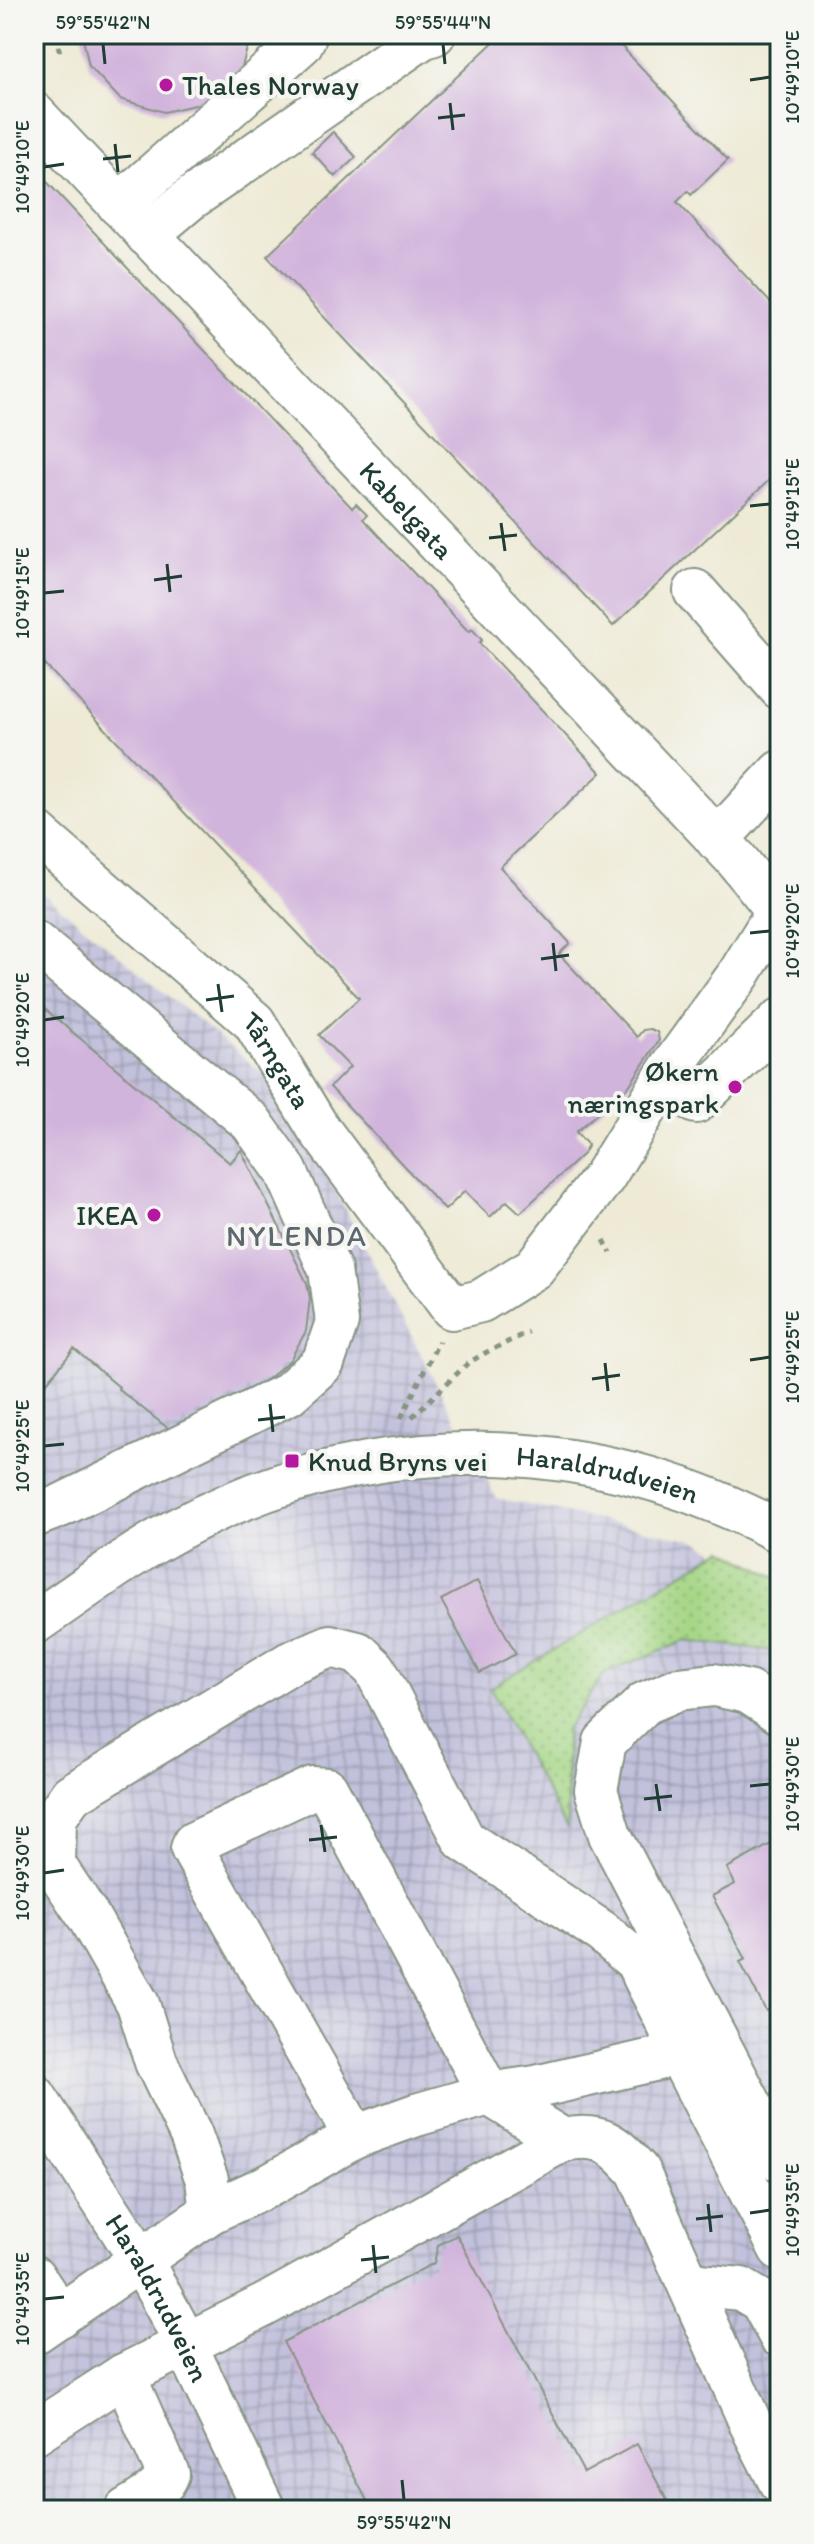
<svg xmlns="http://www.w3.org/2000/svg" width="814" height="2544" font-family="Itim,sans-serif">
<defs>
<pattern id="industrial-grid" width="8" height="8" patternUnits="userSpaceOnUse" patternTransform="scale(2)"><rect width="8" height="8" fill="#c2c1dc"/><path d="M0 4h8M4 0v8" fill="none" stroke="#9d9eb3"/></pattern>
<pattern id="green-dots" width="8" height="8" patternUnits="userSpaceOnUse" patternTransform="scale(2)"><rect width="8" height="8" fill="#a4d584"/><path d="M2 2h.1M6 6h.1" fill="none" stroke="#85ae6d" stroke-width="1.8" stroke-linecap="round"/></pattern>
</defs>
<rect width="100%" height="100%" fill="#f6f6f2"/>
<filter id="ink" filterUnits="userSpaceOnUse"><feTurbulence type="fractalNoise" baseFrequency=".0125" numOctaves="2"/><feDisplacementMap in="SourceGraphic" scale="16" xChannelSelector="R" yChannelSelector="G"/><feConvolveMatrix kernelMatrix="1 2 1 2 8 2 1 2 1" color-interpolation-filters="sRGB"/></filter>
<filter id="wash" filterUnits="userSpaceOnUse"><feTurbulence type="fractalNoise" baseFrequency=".006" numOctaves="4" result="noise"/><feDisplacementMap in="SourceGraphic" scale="32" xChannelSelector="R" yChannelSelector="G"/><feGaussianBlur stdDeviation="1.8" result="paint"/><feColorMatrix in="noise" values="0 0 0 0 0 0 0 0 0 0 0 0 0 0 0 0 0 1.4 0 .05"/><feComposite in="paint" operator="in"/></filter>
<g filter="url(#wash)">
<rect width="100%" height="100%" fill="#eeead5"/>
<polygon fill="url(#industrial-grid)" points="34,886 282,1089 496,1498 697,1541 780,1588 780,2510 34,2510"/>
<polygon fill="url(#green-dots)" stroke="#62895c" stroke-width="2" points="723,1549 780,1579 780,1659 768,1650 686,1640 605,1673 566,1729 567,1829 490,1688"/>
<g id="blocks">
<g fill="#d1b4dc">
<polygon points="82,34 251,34 241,70 208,102 164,112 120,99 89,66"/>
<polygon points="502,34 610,34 728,160 691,195 688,191 677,202 780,313 780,470 613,626 267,256"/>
<polygon points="333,132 356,157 335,177 312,152"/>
<polygon points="34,168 352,508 356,504 367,515 363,519 469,632 472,629 482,640 479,643 601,773 500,867 570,943 559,954 637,1037 643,1030 650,1029 657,1032 659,1040 629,1086 576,1132 588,1145 582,1155 520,1213 507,1201 490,1217 465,1191 445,1210 330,1087 350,1067 319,1035 359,998 34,653"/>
<polygon points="34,1000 230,1163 241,1150 307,1283 310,1298 306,1331 290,1360 266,1380 169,1429 118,1389 119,1387 74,1349 34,1398"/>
<polygon points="477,1581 516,1654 480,1673 441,1600"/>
<polygon points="780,1839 780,2004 766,2011 740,1962 746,1959 712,1896 735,1884 727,1868"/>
<polygon points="457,2235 584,2473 637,2444 669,2504 658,2510 372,2510 283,2342 434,2263 438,2245"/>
</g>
</g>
</g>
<g filter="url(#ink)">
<use href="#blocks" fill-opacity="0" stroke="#869484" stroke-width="2"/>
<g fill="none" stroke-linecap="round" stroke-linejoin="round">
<defs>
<g id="minor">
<path id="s1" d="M34 114 736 859 777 910"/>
<polyline points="119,205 301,44 306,34"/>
<polyline points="147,235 190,199 422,38 434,34"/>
<polyline points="695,591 780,688"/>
<path id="s2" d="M34 831 254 1022 318 1128 452 1308 481 1301 534 1268 604 1177 671 1068 739 974 780 907"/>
<polyline points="717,840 780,772"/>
<polyline points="34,942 251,1122 286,1171 330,1270 337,1322 323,1363 288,1394 60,1506 34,1516"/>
<polyline points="696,1102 780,1020"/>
<path id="s3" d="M34 1623C82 1591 130 1554 182 1527 373 1427 590 1430 780 1532"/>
<polyline points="780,1713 748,1692 714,1685 678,1689 645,1703 605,1742 596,1790 610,1835 780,2161"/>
<path id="s4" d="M34 2095 141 2260 175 2323 264 2510"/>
<polyline points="355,2137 192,1849 194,1843 312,1788 327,1789 489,2094 563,2140"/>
<polyline points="211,2212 270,2185 355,2137 416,2115 489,2094 536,2087 679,2054"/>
<polyline points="34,2277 60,2316"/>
<polyline points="689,2284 741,2289 761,2301 780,2336"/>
<polyline points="34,2333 211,2212 207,2180 191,2135 156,2062 138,2004 88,1916 54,1865 55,1818 71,1795 290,1663 330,1646 358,1653 375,1669 464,1840 602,1932 636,1961 669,2026 679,2054 780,2249"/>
<path d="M124 2375 168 2474C162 2491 141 2500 126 2510"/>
<path d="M34 2433 124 2375 263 2306 563 2140C600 2132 615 2144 638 2171L754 2431 780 2482"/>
</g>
</defs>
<use href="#minor" stroke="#869484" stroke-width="46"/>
<g stroke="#869484" stroke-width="5" stroke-dasharray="6 6" stroke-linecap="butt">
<polyline points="55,34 61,56"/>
<polyline points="604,1240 611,1253"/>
<polyline points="412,1417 468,1363 485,1353 528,1332"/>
<polyline points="401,1418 439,1341"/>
</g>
<use href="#minor" stroke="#fff" stroke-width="42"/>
</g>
</g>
<path fill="none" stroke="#1f3d34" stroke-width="3" d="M103 44 105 64M443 44 445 64M750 80 770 77M450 103 453 130M438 118 465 115M115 144 118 172M103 159 131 156M44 167 64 164M750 506 770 504M501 523 505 551M489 538 517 535M167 564 170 592M154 580 182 576M44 593 64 591M750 933 770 931M553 943 556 971M541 959 569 955M218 984 222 1012M206 1000 234 996M44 1020 64 1017M750 1360 770 1357M605 1363 608 1391M592 1379 620 1375M270 1404 273 1432M258 1420 285 1417M44 1446 64 1444M656 1784 660 1811M750 1786 770 1784M644 1799 672 1796M321 1825 325 1852M309 1840 337 1837M44 1873 64 1870M708 2204 711 2232M750 2213 770 2210M696 2219 723 2216M373 2245 376 2273M361 2260 389 2257M44 2299 64 2297M402 2480 404 2500"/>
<g fill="#b5179e" stroke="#f6f6f2" stroke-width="3">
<circle cx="166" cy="85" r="8"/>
<circle cx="735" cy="1087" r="8"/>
<circle cx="154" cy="1215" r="8"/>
<rect x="284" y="1453" width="16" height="16" rx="4"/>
</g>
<g text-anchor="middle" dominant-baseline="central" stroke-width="8" stroke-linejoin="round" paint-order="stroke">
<g font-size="28" fill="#1f3d34" stroke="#f6f6f2" text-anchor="start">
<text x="182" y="85">Thales Norway</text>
<text x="719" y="1071" text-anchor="end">Økern<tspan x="719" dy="32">næringspark</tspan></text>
<text x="138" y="1215" text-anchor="end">IKEA</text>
<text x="308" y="1461">Knud Bryns vei</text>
</g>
<g font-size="28" fill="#1f3d34" stroke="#f6f6f2">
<text stroke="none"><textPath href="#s1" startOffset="544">Kabelgata</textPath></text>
<text stroke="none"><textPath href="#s2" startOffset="336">Tårngata</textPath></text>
<text stroke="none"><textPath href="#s3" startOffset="616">Haraldrudveien</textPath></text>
<text stroke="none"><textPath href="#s4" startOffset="238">Haraldrudveien</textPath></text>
</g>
<g font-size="30" letter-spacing="2" fill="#5d676f" stroke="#f6f6f2">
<text x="297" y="1235">NYLENDA</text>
</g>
</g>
<rect width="814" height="2544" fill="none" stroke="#f6f6f2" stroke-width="88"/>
<rect x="44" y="44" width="726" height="2456" fill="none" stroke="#1f3d34" stroke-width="3"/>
<g font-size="20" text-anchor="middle" fill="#1f3d34">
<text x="103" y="29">59°55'42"N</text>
<text x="443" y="29">59°55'44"N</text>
<text transform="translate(792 77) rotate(-90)" y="7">10°49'10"E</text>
<text transform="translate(22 167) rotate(-90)" y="7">10°49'10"E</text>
<text transform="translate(792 504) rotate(-90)" y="7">10°49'15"E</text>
<text transform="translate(22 593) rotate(-90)" y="7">10°49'15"E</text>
<text transform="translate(792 931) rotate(-90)" y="7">10°49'20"E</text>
<text transform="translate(22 1020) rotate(-90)" y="7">10°49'20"E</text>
<text transform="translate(792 1357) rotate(-90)" y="7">10°49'25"E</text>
<text transform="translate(22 1446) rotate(-90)" y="7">10°49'25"E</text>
<text transform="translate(792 1784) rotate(-90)" y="7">10°49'30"E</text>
<text transform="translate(22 1873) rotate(-90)" y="7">10°49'30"E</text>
<text transform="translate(792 2210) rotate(-90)" y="7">10°49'35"E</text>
<text transform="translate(22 2299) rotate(-90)" y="7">10°49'35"E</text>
<text x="404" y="2529">59°55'42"N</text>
</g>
</svg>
